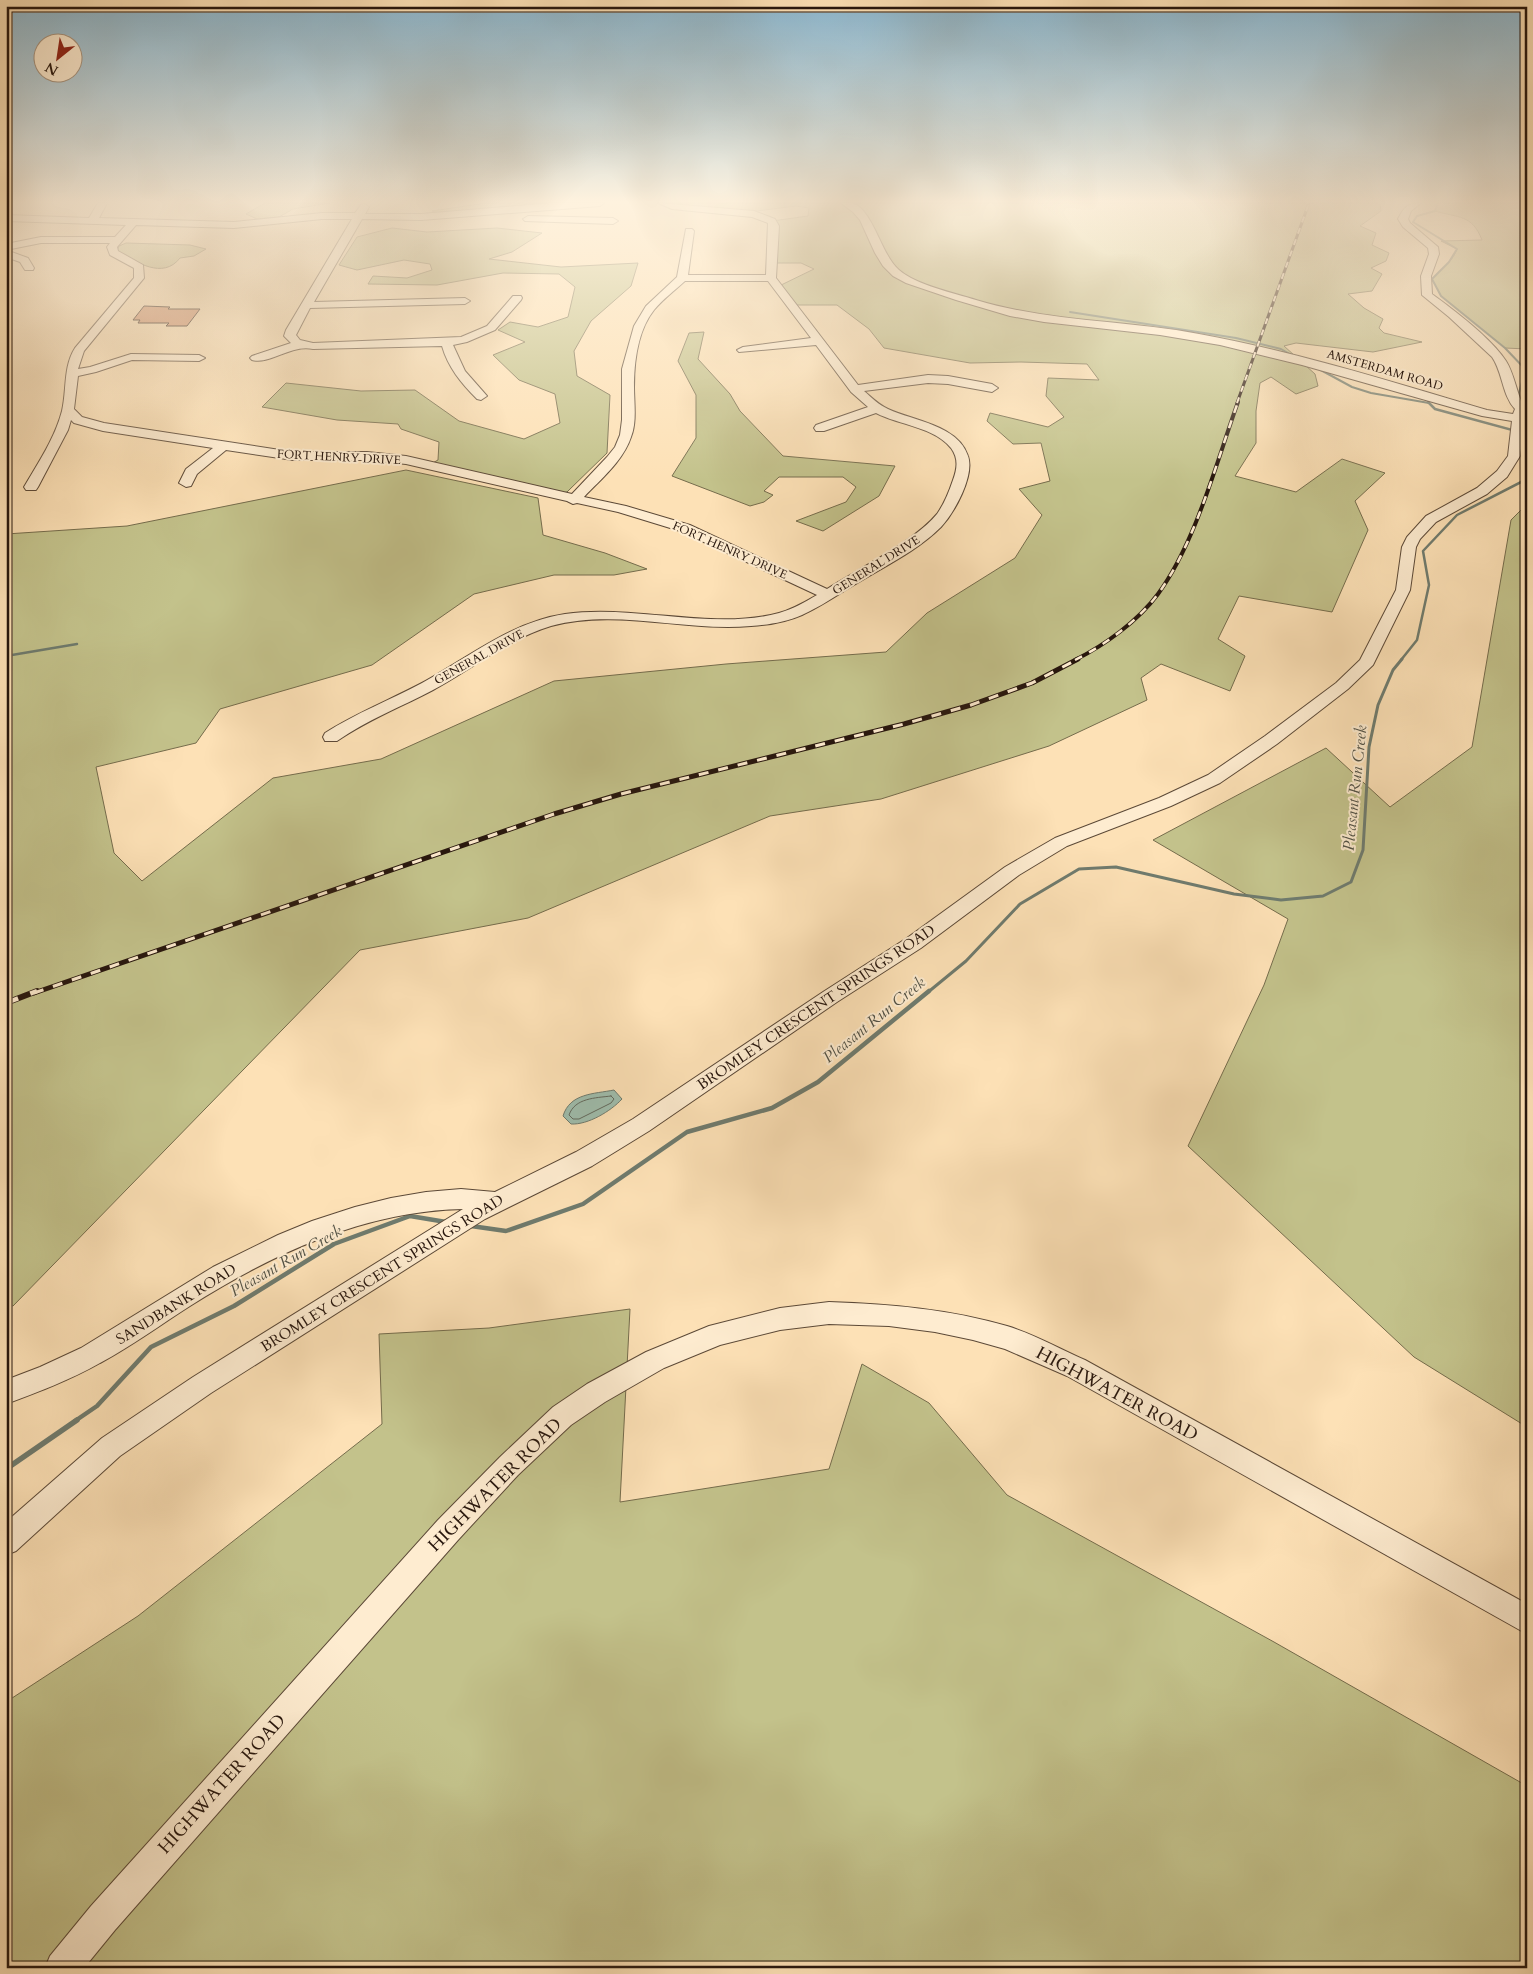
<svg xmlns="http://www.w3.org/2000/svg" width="1533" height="1974" font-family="Cardo,serif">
<rect width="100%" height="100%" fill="#fde1b6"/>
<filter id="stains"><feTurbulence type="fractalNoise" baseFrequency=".004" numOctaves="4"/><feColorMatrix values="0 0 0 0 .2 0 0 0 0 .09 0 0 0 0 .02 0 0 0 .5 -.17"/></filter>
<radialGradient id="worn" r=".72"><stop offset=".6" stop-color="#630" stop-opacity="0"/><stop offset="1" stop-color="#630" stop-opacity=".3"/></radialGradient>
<g fill="#c3c28b" stroke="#756c4c">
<polygon points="265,203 330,203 293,209 279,217 257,219 246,214"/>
<polygon points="486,203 600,203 446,215 432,211"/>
<polygon points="662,203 1380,203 1381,211 1360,226 1376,233 1372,245 1389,253 1386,261 1371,268 1382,274 1372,291 1348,294 1364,308 1383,319 1379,328 1384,333 1422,342 1373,352 1296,343 1284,346 1315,374 1318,386 1296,394 1271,377 1260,383 1256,411 1256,443 1235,476 1296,492 1342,459 1385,473 1355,501 1368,530 1332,612 1239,596 1218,639 1245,656 1230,691 1161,664 1141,678 1147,700 1049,746 881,799 770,816 528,918 360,950 13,1306 6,1306 6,534 127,526 406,470 538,498 543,535 605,553 647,569 614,575 554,575 474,594 372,665 220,709 196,743 96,767 114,853 142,881 273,778 381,759 554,681 726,664 886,652 927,613 1015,558 1042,515 1019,489 1050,481 1041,443 1013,444 987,421 990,413 1048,427 1064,417 1046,396 1048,378 1099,380 1087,364 1021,362 970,363 884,348 869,329 837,305 791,305 777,287 814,269 801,263 772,263 772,221 808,216 809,208 796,206 741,213"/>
<path d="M1438 203H1527V349L1505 348 1441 296 1432 279C1441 268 1452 263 1457 249L1441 241 1482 240C1472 214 1458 218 1435 211Z"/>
<polygon points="392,228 427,232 497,228 542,233 512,252 489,259 561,267 638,263 631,286 591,321 574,351 577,376 610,395 607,453 567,492 554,495 429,465 438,460 439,442 401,429 398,424 337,420 262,407 286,383 361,391 415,390 459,421 524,439 560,423 555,394 519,380 493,355 525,342 498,330 510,322 538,327 568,317 575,287 559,274 503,273 437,285 368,284 373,276 407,278 432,270 430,264 404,260 357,270 339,265 357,237"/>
<path d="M126 243 190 245 206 249 194 256 180 258C163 280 136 262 117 251L119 246Z"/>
<polygon points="704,332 698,359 730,394 740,411 783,456 895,466 879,496 823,531 796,521 846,502 856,487 843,477 779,477 764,491 773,495 764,502 750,506 672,476 696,438 696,395 678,361 689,333"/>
<polygon points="1527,504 1527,1427 1414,1357 1188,1146 1264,985 1288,919 1153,840 1326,748 1390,807 1472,747 1511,520"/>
<polygon points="630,1309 620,1502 829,1469 862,1364 929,1403 1007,1495 1274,1642 1527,1786 1527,1968 6,1968 6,1702 138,1616 382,1424 379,1334 489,1328"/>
</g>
<path fill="#9fbeae" stroke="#6f7b6e" d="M614 1090 622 1099C611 1111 588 1125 571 1124L563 1116C570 1093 594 1094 614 1090Z"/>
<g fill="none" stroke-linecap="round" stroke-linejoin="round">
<path stroke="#636a5e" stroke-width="1" d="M611 1096 614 1099 611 1103 579 1119H573L569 1115C575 1098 595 1098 611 1096Z"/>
<g stroke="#6f7b6e" stroke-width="2">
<polyline points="1438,203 1435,211 1417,216 1413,222 1457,249 1449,262 1432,279 1441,296 1505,348 1527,371"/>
<polyline points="1070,312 1236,338 1281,349 1295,357"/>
<polyline points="1317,368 1352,387 1371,393 1429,403"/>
<polyline points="1522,402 1520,401 1519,393 1523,378 1527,376"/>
</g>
<g stroke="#6f7b6e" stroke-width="2.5">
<polyline points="1428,402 1435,409 1527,434"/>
<polyline points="6,656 77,644"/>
<polyline points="1401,660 1417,640 1429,585 1423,551 1457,515 1527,479"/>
</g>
<polyline stroke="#6f7b6e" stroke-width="3" points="927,993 966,961 1020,904 1079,869 1116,867 1234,894 1281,900 1323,896 1351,882 1363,850 1369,747 1378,705 1393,670 1402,659"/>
<g stroke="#6f7b6e" stroke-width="4.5">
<polyline points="471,1226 506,1231 583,1204 687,1132 772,1108 818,1082 929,991"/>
<polyline points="75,1421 97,1406 151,1347 234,1306 334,1244 410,1216 446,1222"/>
</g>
<polyline stroke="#6f7b6e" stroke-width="5.5" points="6,1469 77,1420"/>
</g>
<polygon fill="#d5936d" stroke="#27160d" points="144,306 170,307 168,309 200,309 187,326 166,326 169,323 138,323 140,320 133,320"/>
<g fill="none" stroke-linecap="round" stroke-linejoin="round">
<defs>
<g id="minor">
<path d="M98 203H107L99 218 234 222 322 213H355L361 205 364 204 369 207 365 214H421L553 203H604L600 206 421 220 362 219 314 302 465 298 470 301 465 304 310 308 296 335 300 340 313 343 461 337 487 326 513 296H521L522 298 521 300 495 330 467 342 453 345 465 371 487 396 481 400 477 399C461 383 448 367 442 346L313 349C291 344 270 365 252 360L250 358 252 356 291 343 284 336 286 330 352 219H322L234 228 136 225 117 247 118 251 143 265 144 278 84 351 78 369 90 367 131 354 199 355 205 358 199 361 132 360 96 372 78 376 74 409 82 417 104 423 293 452H367L406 456 572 494 607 457 615 447 620 435 622 420V369L634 326 646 306 677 277 686 229H692L694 231 688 275H766L768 223 752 217 672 209 658 203 754 211 775 219 779 226 776 278 858 385 928 375 948 376 992 384 998 388 992 392 948 384 928 383 864 391C872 398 879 405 888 409 914 421 958 425 968 456 975 476 954 513 941 527 917 551 883 567 854 585 837 595 820 607 802 615 786 622 768 625 751 626 685 632 616 608 551 626 508 639 472 669 433 690 401 707 367 720 337 741H325L323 737 325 733C356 713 390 700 422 683 468 658 511 622 565 614 634 604 713 631 779 613 793 609 805 602 817 595L680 531 618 512 577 503 573 504 567 501 406 464 367 460H293L226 450 197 474 191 486 186 487 179 483 186 469 213 448 103 431 74 423 71 420 68 430 38 487 36 490H26L24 487C38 463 55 438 62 411 67 390 63 367 75 348L134 278V268L110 255 107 247 110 243H41L6 250V244L41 237H115L126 225 6 221V215L89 218ZM685 281H768L811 338 743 347 737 350 739 352 816 345 851 392 868 407 816 425 814 428 816 431H824L876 413C899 425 934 427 951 448 959 459 957 469 953 480 949 492 944 504 937 514 914 542 858 569 827 589L690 525 626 506 584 497C601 479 623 461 631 437 637 422 634 403 634 387 634 362 638 330 654 310 662 300 675 290 685 281Z"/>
<path d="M841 203C844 203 849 203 852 203 873 209 881 255 899 270 916 285 954 293 976 300 1049 322 1125 320 1199 334 1297 352 1392 382 1487 410L1513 414 1515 409C1502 395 1503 373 1492 357L1449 317 1422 295 1421 276 1429 254 1428 248 1403 227 1398 219C1404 207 1408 203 1421 203L1411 211 1408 219 1410 223 1438 247 1439 254 1431 276 1432 294C1454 310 1492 339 1506 361 1513 372 1516 388 1521 401L1527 404 1520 456 1507 477 1487 494 1436 522 1420 539 1416 547 1410 590 1373 665 1348 689 1277 744 1220 783 1171 806 1067 846 1019 875 921 948 837 1002 649 1131 592 1166 485 1219 211 1393 120 1456 16 1551 6 1555V1522L102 1438 193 1377 463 1209C364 1211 272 1254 190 1306 160 1325 132 1346 100 1363 70 1380 38 1392 6 1404V1380L40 1367 81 1348 213 1267 278 1235 312 1221 355 1207 391 1198 426 1192 461 1189 495 1192 576 1152 633 1119 823 992 907 938 1005 867 1055 838 1159 798 1208 775 1265 736 1336 683 1360 660 1396 590 1402 547 1407 537 1426 516 1477 488 1497 471 1508 456 1512 421 1482 416 1302 365 1220 345 1160 335 1044 322 1010 316 956 300 906 283 893 276 883 266 875 253 860 220 853 212Z"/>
<polygon points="528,216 613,218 618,221 613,224 525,221 523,219"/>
<polygon points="6,250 28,258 34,268 33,270 25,270 20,262 6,257"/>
<path d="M829 1302C889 1304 949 1309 1007 1326 1034 1334 1060 1349 1085 1360L1527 1604V1634L1067 1376 1005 1349 973 1340 935 1332 889 1326 829 1324 780 1330 720 1345 664 1368 605 1402 571 1425 518 1475 458 1540 115 1930 84 1968H45L50 1956 91 1906 438 1520 500 1457 553 1407 587 1384 646 1352 709 1326 780 1308Z"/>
</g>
</defs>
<use href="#minor" stroke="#5c4937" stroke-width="2"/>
<use href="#minor" fill="#feecd0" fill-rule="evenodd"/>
<defs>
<polyline id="rail-far3" points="1237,403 1309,203"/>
<path id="rail-far2" d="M1075 660C1105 645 1138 621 1158 594 1196 542 1216 463 1238 402"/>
<polyline id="rail-far1" points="34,993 554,814 621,794 904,724 971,705 1032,683 1078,659"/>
<polyline id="rail" points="6,1003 37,991"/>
</defs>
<use href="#rail-far3" stroke="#27160d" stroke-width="3"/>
<use href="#rail-far2" stroke="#27160d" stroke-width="4"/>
<use href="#rail-far1" stroke="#27160d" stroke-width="5"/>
<use href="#rail" stroke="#27160d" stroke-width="6"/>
<use href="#rail-far3" stroke="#feecd0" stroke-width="2" stroke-dasharray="6" stroke-linecap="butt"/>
<use href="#rail-far2" stroke="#feecd0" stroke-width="2.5" stroke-dasharray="8" stroke-linecap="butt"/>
<use href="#rail-far1" stroke="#feecd0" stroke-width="3" stroke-dasharray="10" stroke-linecap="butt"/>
<use href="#rail" stroke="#feecd0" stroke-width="4.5" stroke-dasharray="13" stroke-linecap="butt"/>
</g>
<linearGradient id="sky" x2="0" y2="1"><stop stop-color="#8bb8d1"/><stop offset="0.42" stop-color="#fef2de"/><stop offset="1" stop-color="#fef2de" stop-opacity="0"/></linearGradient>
<rect width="1533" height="480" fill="url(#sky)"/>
<g text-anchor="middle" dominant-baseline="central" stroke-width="4" stroke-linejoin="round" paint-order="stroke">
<g font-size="12" fill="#27160d" stroke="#feecd0">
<text transform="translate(1385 370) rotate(16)">AMSTERDAM ROAD</text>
<text transform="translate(339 457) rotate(3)">FORT HENRY DRIVE</text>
<text transform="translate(730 550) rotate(24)">FORT HENRY DRIVE</text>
<text transform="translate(876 565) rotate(-32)">GENERAL DRIVE</text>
<text transform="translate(479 657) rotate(-29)">GENERAL DRIVE</text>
</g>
<g font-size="15" fill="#27160d" stroke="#feecd0">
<text transform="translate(816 1007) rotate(-34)">BROMLEY CRESCENT SPRINGS ROAD</text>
<text transform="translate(382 1273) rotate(-32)">BROMLEY CRESCENT SPRINGS ROAD</text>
<text transform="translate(176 1304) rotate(-32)">SANDBANK ROAD</text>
</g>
<g font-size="16" font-style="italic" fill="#515145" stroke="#feecd0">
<text transform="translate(1355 788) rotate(-84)">Pleasant Run Creek</text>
<text transform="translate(874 1020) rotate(-39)">Pleasant Run Creek</text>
<text transform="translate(286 1261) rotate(-30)">Pleasant Run Creek</text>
</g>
<g font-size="18" fill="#27160d" stroke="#feecd0">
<text transform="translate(1117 1394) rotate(28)">HIGHWATER ROAD</text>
<text transform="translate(495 1485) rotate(-45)">HIGHWATER ROAD</text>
<text transform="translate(222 1784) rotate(-48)">HIGHWATER ROAD</text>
</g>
</g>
<rect width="1533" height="1974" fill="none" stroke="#fde1b6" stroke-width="25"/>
<rect x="8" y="8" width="1518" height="1959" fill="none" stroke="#27160d" stroke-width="2.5"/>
<rect x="12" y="12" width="1508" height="1949" fill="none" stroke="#27160d"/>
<g transform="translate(58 58) rotate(210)"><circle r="24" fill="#feecd0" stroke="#a89682"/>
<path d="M0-4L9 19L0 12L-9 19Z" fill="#8f2418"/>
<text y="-8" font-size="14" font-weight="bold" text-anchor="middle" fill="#27160d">N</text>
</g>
<rect width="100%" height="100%" filter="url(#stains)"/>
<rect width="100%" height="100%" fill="url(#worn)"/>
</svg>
